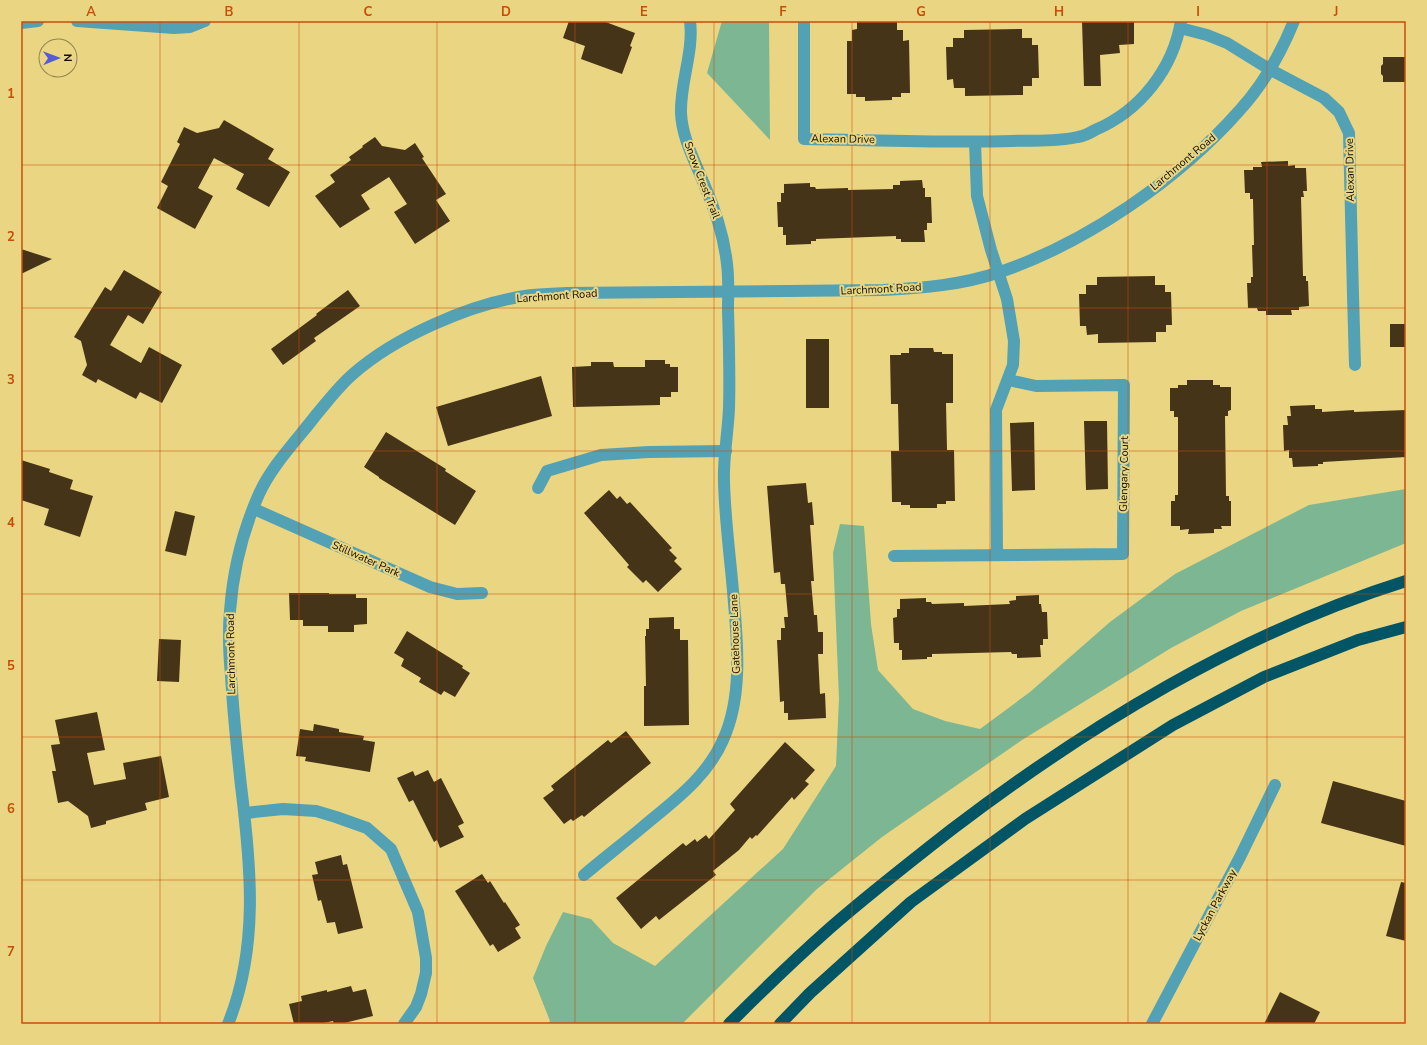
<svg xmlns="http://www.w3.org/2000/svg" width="1427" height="1045" font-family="'Nunito Sans',sans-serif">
<rect width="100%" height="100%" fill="#ead682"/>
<g fill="#7cb693">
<polygon points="722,21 769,21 770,140 707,73"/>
<polygon points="1406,489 1406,543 1241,611 1171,648 1022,740 882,837 817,889 682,1024 548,1024 550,1021 533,978 546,946 563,912 591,919 613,943 655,966 783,849 836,766 839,699 833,553 840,524 864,526 871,624 878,670 913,709 945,721 980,729 1030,692 1110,622 1175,574 1309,505"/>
</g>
<g fill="#463418">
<polygon points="569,21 603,21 635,33 630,46 632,47 622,74 581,59 585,46 563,38"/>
<polygon points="857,21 897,21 897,30 903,30 903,41 909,40 910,93 901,93 901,97 892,97 892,100 865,101 865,97 856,97 856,94 847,94 847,41 852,41 852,30 857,29"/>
<polygon points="1082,21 1134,21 1134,44 1119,45 1120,53 1100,55 1101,86 1084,86"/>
<polygon points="1022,29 1022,38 1032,38 1032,45 1038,45 1039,78 1032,78 1032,86 1023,86 1023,95 965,96 965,88 954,88 953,79 947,80 946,47 953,47 953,38 964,38 964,30"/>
<polygon points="1383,57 1406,57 1406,82 1383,82 1383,76 1381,74 1381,66 1383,64"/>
<polygon points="224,120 274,149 268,159 290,172 269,207 236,189 244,174 214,158 198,188 213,196 195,229 157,208 168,186 161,182 180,144 177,142 184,127 197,133 219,128"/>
<polygon points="375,137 382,146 405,150 415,143 424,157 422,158 446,194 436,200 450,221 415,244 394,212 407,204 389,177 361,195 370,209 340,228 315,196 335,182 330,175 351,160 349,157 363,147 362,146"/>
<polygon points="1288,161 1288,166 1295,165 1295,168 1306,168 1307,191 1303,191 1304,197 1301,197 1303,276 1306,276 1306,281 1308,281 1309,306 1299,307 1299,310 1291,310 1292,315 1266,315 1266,311 1258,311 1257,308 1248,308 1247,283 1251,283 1251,277 1253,277 1252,245 1254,245 1253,199 1250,199 1250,193 1245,193 1244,170 1253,170 1253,167 1262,167 1261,162"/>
<polygon points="922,180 923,188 925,188 925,197 931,197 932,223 927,223 927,230 924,230 925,242 901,242 901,239 896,239 896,236 816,239 816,241 811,241 811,244 786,245 786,235 783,235 783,227 778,227 777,202 781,202 781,193 784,193 784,184 810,183 810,187 815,187 816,189 848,188 848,190 893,189 893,185 900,185 900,181"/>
<polygon points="21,249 52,259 21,274"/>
<polygon points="124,270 162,292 143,324 128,315 110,345 141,363 149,347 182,365 162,403 140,392 136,399 98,379 96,383 82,375 87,365 81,341 74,337 105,287 111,291"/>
<polygon points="1155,276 1155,285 1165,285 1165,292 1171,292 1172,325 1166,325 1166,332 1156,332 1156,342 1098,343 1098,334 1087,335 1086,326 1080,326 1079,294 1086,294 1086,285 1097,285 1097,277"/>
<polygon points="348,290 360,306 314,338 316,341 283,365 271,349 317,315 316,314"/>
<rect x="1390" y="324" width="16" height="23"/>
<rect x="806" y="339" width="23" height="69"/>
<polygon points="909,348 933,348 934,352 942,352 942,354 953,354 953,403 946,403 947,450 954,450 955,501 946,501 946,504 937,504 937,508 910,508 910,505 901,505 901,502 892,502 891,451 899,451 898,404 891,404 890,355 901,355 901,353 909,353"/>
<polygon points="645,360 665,360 665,364 670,364 670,367 678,367 678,392 671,392 671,397 660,397 660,405 573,407 572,367 591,366 591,362 613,362 614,367 645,367"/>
<polygon points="541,376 552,416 448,446 436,407"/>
<polygon points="1187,380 1213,380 1213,385 1220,385 1220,387 1231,387 1231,410 1228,411 1228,416 1225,416 1226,496 1229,496 1229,501 1231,501 1231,526 1221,526 1222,529 1214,529 1214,533 1188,534 1189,529 1180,530 1180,526 1171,526 1171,501 1175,501 1175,495 1178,495 1178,417 1174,417 1174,411 1170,411 1170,388 1178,388 1178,385 1187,385"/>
<polygon points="1315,405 1315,409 1322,409 1322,412 1354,410 1354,412 1406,410 1406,457 1323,462 1323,464 1318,464 1318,466 1293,467 1292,458 1289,458 1289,450 1284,451 1283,425 1288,425 1287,416 1291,416 1290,406"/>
<polygon points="1084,421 1107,421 1108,489 1086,490"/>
<polygon points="1034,422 1035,490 1012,491 1010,423"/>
<polygon points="386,432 446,469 445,471 476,491 455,525 379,478 379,477 364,467"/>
<polygon points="21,460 50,469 49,472 73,480 70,489 93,496 80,537 44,525 49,509 21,500"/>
<polygon points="806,483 808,503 812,502 814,525 810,525 814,581 811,581 814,615 817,615 818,632 823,632 823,654 818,654 820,694 825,693 826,718 788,720 788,713 784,713 784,701 780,702 777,640 781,640 781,628 785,628 784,617 788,617 785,584 781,584 780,572 774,573 767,486"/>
<polygon points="609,490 617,499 620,496 627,504 630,502 672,548 669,550 677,558 674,561 682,569 658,592 646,580 643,583 627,567 629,565 584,513"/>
<polygon points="175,511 195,516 186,556 165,551"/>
<polygon points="289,593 329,593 329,594 356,594 356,598 367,598 367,624 354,625 354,632 328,632 328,626 303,626 303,620 290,620"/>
<polygon points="1039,595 1039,604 1041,604 1042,612 1047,612 1048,639 1043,639 1043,645 1040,645 1041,657 1017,658 1017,654 1012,654 1011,652 932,654 932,657 927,657 927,659 902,660 902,650 899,650 899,643 894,643 893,618 897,617 897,609 900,609 900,599 926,598 926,602 931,602 932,604 964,603 964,606 1010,604 1009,601 1016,600 1016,596"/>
<polygon points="674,617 674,629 680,629 680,640 688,640 689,725 644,726 644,686 646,686 645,636 646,636 646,629 649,629 649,618"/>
<polygon points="407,631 463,666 462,668 470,673 455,697 444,691 441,695 419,682 421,678 401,666 404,659 394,653"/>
<polygon points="159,639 181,640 179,682 157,681"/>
<polygon points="97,712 105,750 87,753 94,785 126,779 123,763 161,756 169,797 145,803 147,810 106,821 106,824 91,828 88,816 68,801 58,803 52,771 56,771 51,745 60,744 55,720"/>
<polygon points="314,724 339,729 339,732 364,736 363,740 375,742 370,772 305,761 306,757 296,756 300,729 313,731"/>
<polygon points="626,731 651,763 584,817 582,815 573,821 571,819 564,824 543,798 554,790 551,786 608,740 611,743"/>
<polygon points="785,742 815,770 805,781 809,784 794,800 792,797 757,836 756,835 752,839 750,837 739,850 713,871 716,875 659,920 656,916 641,929 616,898 683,843 686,846 695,839 697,842 706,835 709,839 735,810 730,804"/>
<polygon points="428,770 434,782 441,778 464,823 458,826 464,837 440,848 437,840 434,842 413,800 409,802 397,778 413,771 415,776"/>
<polygon points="1333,781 1406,801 1406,846 1321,823"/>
<polygon points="341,855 343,865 347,864 363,928 338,934 335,922 327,923 321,900 318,901 312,875 318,874 315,862"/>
<polygon points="482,874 488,883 490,881 504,903 505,902 520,925 515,928 521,938 498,952 493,944 490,946 455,891"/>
<polygon points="1401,882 1406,883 1406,941 1386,936"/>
<polygon points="351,986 353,992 366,989 373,1016 340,1024 334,1024 333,1021 319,1024 294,1024 289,1004 302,1001 301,996 327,990 327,992"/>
<polygon points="1280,992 1320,1012 1314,1024 1264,1024"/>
</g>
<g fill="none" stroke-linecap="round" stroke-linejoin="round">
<g stroke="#52a1b5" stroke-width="12">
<polyline points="77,21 174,28 190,27 205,21"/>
<path d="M804 21V139C873 140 943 143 1012 141 1034 140 1057 142 1078 137 1084 136 1090 133 1095 130 1140 111 1173 69 1181 21"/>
<polyline points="21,23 38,21"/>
<polyline points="1180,28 1207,35 1227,43 1269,69 1324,98 1339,112 1349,133 1353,295 1355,365"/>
<polyline points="975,142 977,196 991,250 1007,299 1014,341 1013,365 996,410 997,555"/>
<polyline points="538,488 547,471 601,455 649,452 726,451"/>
<polyline points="254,509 430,587 457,594 482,593"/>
<polyline points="894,556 1123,554 1124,385 1036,386 1008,380"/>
<polyline points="245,813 283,809 316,811 336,817 367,828 391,849 418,912 426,958 426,973 421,994 416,1007 404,1024"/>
<path d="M584 875C604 858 625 842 645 825 675 800 707 777 723 740 742 699 738 647 734 603 731 563 725 522 724 482 723 458 728 433 729 408 730 376 729 343 728 310 728 295 729 279 727 264 724 237 715 209 704 184 695 161 682 138 681 113 680 82 694 52 690 21"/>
<path d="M228 1024C259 948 251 866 241 786 237 749 233 713 231 675 229 654 228 632 230 611 233 571 243 530 259 494 272 465 297 440 316 415 328 401 339 386 353 374 395 337 470 304 525 296 538 294 553 294 566 293L883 290C923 288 962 285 1000 272 1086 243 1179 179 1239 111 1263 85 1281 53 1294 21"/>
<polyline points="1152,1024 1240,857 1275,785"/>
</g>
<g stroke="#015565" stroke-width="12">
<path d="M729 1024C762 991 795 959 830 928 869 894 910 862 951 830 1089 725 1240 633 1406 581"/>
<polyline points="780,1024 810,993 911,902 1025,819 1173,725 1264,677 1358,640 1406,627"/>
</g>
</g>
<path fill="none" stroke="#c84d0a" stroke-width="1" stroke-opacity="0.55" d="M160 21V1024M299 21V1024M437 21V1024M575 21V1024M714 21V1024M852 21V1024M990 21V1024M1128 21V1024M1267 21V1024M21 165H1406M21 308H1406M21 451H1406M21 594H1406M21 737H1406M21 880H1406"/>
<g text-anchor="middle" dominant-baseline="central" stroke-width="4" stroke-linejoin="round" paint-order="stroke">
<g font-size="11" fill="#110b00" stroke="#ead682">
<text transform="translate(843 139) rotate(1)">Alexan Drive</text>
<text transform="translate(1183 162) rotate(-40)">Larchmont Road</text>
<text transform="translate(1350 170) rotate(-91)">Alexan Drive</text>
<text transform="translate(702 180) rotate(69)">Snow Crest Trail</text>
<text transform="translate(881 289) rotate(-3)">Larchmont Road</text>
<text transform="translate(557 296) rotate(-4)">Larchmont Road</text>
<text transform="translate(1124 474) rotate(-89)">Glengary Court</text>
<text transform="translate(366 559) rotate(24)">Stillwater Park</text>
<text transform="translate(735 634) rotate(-92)">Gatehouse Lane</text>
<text transform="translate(231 654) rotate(-91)">Larchmont Road</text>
<text transform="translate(1215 905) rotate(-62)">Lyckan Parkway</text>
</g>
</g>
<rect width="1427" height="1045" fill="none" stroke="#ead682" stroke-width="44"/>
<g transform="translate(58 58) rotate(89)"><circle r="19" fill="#ead682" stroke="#93854e"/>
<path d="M0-3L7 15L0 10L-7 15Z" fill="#575cd4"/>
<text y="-6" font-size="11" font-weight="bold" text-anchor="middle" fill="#110b00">N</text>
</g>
<rect x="22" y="22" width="1383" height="1001" fill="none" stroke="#c84d0a" stroke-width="1.5"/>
<g font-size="13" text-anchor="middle" font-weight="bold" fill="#c84d0a">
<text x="91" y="16">A</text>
<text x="229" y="16">B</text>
<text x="368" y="16">C</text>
<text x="506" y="16">D</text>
<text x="644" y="16">E</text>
<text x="783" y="16">F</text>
<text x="921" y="16">G</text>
<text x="1059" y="16">H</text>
<text x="1198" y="16">I</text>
<text x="1336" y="16">J</text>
<text x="11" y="98">1</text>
<text x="11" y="241">2</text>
<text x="11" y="384">3</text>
<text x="11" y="527">4</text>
<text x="11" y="670">5</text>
<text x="11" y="813">6</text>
<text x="11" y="956">7</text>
</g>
</svg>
